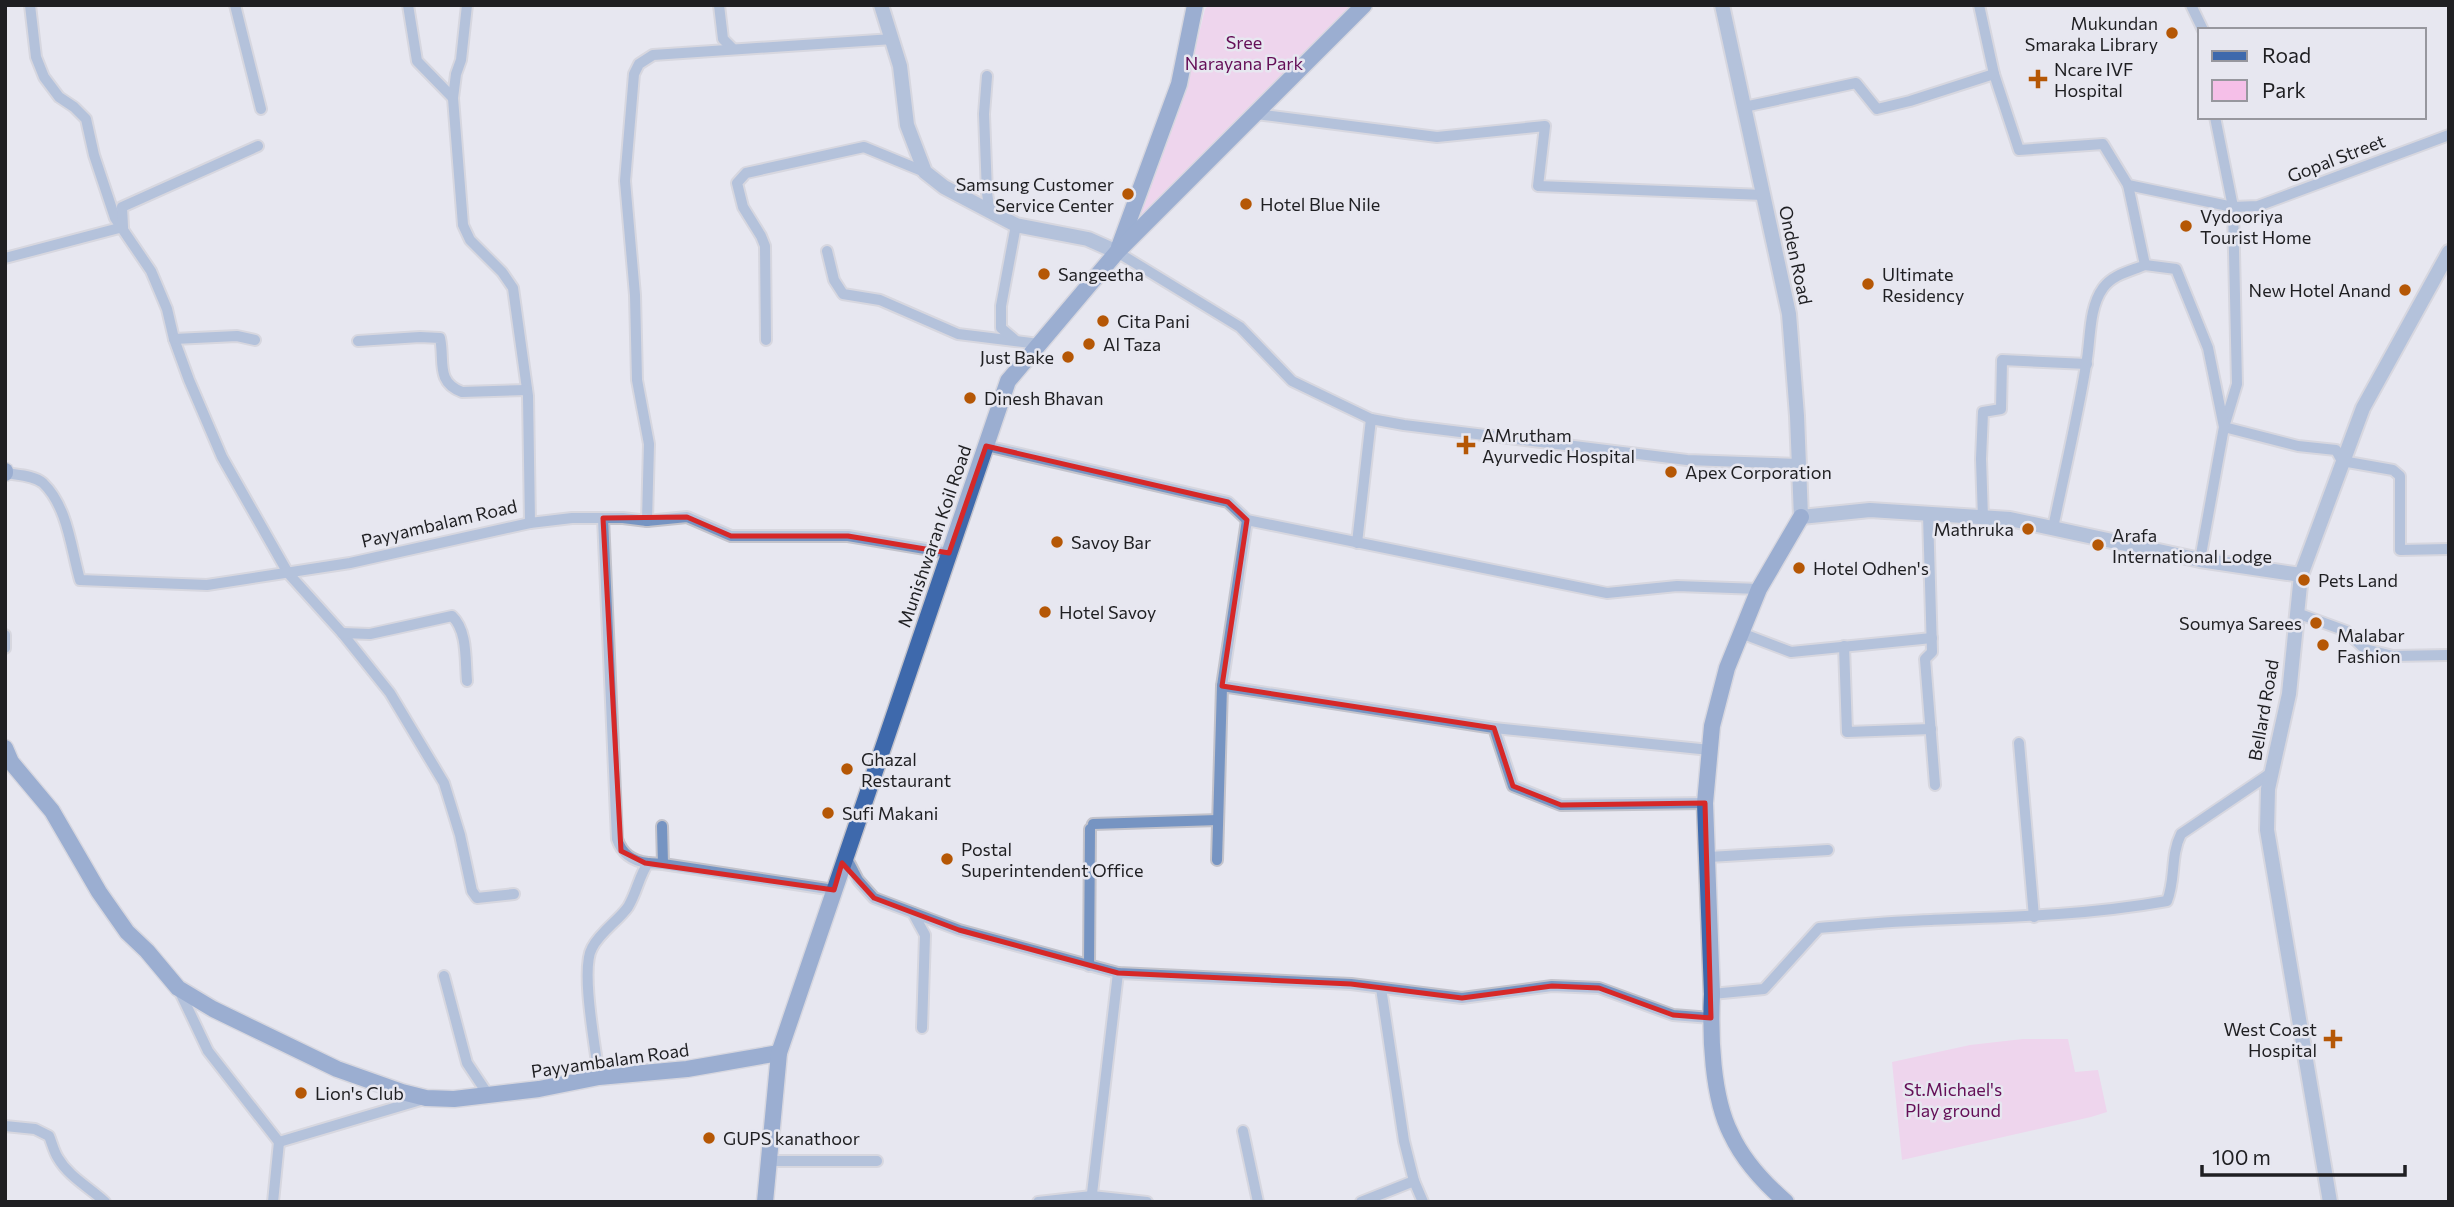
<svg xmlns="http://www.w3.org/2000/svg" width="2454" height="1207" font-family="Commissioner,sans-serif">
<rect width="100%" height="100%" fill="#e7e7f0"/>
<g fill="#f5bfe8">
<polygon points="1209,5 1359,5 1124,241 1186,87 1205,9"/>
<polygon points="2023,1039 2068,1039 2075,1072 2098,1070 2107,1112 2091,1117 1902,1160 1892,1062 1970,1045"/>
</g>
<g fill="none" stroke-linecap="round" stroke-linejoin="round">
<defs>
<g id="minor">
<polyline points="30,5 36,57 44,77 59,97 74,107 86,119 94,155 115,218 151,271 167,309 174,339 189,380 222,457 288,573 342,633 390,693 444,783 460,835 472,891 477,898 514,894"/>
<polyline points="235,5 261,109"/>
<polyline points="408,5 417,61 453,98"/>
<polyline points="467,5 461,60 456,74 453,98 463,225 470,240 502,272 513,288 528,396 530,523"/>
<polyline points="719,5 723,39 732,48"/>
<polyline points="1979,5 1994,74 2019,150 2103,144 2128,185 2233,207 2258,206 2449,135"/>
<polyline points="2191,5 2203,30"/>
<polyline points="987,76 984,114 987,193 990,213"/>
<polyline points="1744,107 1856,83 1877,109 1910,101 1994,74"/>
<polyline points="1256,114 1437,137 1545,126 1538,186 1764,195"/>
<polyline points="2215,117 2233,207 2237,384 2224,427 2298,446 2336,450 2342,461 2393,470 2400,476 2400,550 2449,549"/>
<polyline points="827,251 834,280 843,294 880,300 958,334 1039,344"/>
<polyline points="1117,252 1240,327 1292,381 1371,419 1404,425 1687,460 1799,464"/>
<polyline points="5,258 123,227 122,207 258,146"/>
<polyline points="2145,265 2176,269 2208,348 2224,427 2200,560"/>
<polyline points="174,339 237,336 255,340"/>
<polyline points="1014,339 1001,328 1001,306 1016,225"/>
<polyline points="766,340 765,246 761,236 743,207 737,183 746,173 864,147 925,172"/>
<path d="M358 341 420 337 440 338C445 360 435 382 462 392L527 390"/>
<polyline points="986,446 1228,502 1247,520"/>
<path d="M6 473C17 475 34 475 43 483 68 507 71 549 80 580L207 585 350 563 530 523 572 518H623L647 521 687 517 731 536H848L949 553"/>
<polyline points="1928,514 1932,652 1925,659 1935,785"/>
<path d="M603 518 617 839C622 854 632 861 648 863"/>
<polyline points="1983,518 1981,459 1983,412 2001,409 2002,360 2087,364"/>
<polyline points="647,521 649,444 637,380 635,295 625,181 634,74 639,64 653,55 893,39"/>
<path d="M2053 528C2064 474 2077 420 2086 365 2091 340 2088 309 2103 288 2113 274 2131 271 2145 265L2128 185"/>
<polyline points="1357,543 1371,419"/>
<polyline points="2297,613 2346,631 2365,649 2393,656 2449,655"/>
<path d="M342 633 370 634 452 616C468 631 465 661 467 681"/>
<polyline points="1741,633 1791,652 1932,638"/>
<polyline points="5,635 5,648"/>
<polyline points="1844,646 1847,732 1931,729"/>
<polyline points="1494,728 1710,750"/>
<polyline points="2019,743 2034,917"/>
<polyline points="1705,803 1561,805 1513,786 1494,728 1222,686 1247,520 1607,593 1677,586 1759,589"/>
<polyline points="1093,824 1218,820"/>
<polyline points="845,855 858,880 874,898 959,930 1118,973 1351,984 1462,998 1552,986 1599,988 1673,1015 1711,1018"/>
<polyline points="1709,857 1828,850"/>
<polyline points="1217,860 1222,686"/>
<polyline points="663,864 834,890"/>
<polyline points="913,913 925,935 922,1028"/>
<polyline points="1089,966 1090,829"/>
<polyline points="444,976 467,1063 489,1096"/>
<polyline points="179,990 208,1051 279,1142"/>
<path d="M1712 994 1764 989 1819 928C1856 925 1894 921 1931 920 2011 917 2089 915 2167 901 2176 879 2170 856 2181 834L2271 773"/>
<path d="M599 1077C596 1050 580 969 592 948 600 932 618 921 628 907 637 892 639 876 648 863L663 864 662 826"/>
<path d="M5 1126 35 1129 49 1136C52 1143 54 1152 58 1158 69 1177 89 1187 105 1202"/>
<polyline points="1243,1131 1258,1202"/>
<polyline points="279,1142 424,1099"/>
<polyline points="768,1161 877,1161"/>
<polyline points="1414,1181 1423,1202"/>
<polyline points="273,1202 279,1142"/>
<polyline points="1038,1202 1092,1196 1147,1202"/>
<polyline points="1091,1202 1118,973"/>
<polyline points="1361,1202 1414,1181 1404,1141 1381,988"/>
</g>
<g id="tertiary">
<polyline points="881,5 900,66 907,125 925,172 944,187 1016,225 1088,239 1117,252"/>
<polyline points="1722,5 1789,314 1797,416 1801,517 1870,510 2010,519 2200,560 2301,575"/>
<polyline points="2330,1202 2267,830 2268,789 2289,694 2301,575 2363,408 2449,252"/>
</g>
<g id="secondary">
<polyline points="1119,247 1179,84 1195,5"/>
<polyline points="5,471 5,473"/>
<polyline points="5,748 11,762 52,811 99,892 127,932 147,951 178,988 213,1009 337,1069 402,1092 426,1098 454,1099 539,1089 599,1077 687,1069 779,1053"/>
<polyline points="765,1202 779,1053 1008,381 1117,252 1364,5"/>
<path d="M1786 1202C1764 1183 1743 1160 1731 1134 1712 1097 1710 1035 1712 994L1705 803 1712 726 1727 668 1759 589 1801 517"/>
</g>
</defs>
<use href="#minor" stroke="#c3c3cb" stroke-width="14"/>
<use href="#tertiary" stroke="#c3c3cb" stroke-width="18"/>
<use href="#secondary" stroke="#c3c3cb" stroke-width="19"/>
<use href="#minor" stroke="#7694c2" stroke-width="10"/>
<use href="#tertiary" stroke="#7694c2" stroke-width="14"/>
<use href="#secondary" stroke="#3e69ac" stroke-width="16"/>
</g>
<path d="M0 0H2454V1207H0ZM986 446 1228 502 1247 520 1222 686 1494 728 1513 786 1561 805 1705 803 1711 1018 1673 1015 1599 988 1552 986 1462 998 1351 984 1118 973 959 930 874 898 842 863 834 890 645 863 621 851 603 518 687 517 731 536H848L949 553Z" fill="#e7e7f0" fill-opacity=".55" fill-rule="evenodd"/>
<path fill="none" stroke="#d62828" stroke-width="5" stroke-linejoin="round" d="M986 446 1228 502 1247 520 1222 686 1494 728 1513 786 1561 805 1705 803 1711 1018 1673 1015 1599 988 1552 986 1462 998 1351 984 1118 973 959 930 874 898 842 863 834 890 645 863 621 851 603 518 687 517 731 536H848L949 553Z"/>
<g fill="#b55705" stroke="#e7e7f0" stroke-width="2.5">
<circle cx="2172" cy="33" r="7"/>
<path d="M2034.5 68.5h7v7h7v7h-7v7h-7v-7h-7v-7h7z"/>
<circle cx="1128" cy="194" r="7"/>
<circle cx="1246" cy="204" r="7"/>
<circle cx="2186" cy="226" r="7"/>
<circle cx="1044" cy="274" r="7"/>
<circle cx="1868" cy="284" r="7"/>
<circle cx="2405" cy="290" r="7"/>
<circle cx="1103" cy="321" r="7"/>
<circle cx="1089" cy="344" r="7"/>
<circle cx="1068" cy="357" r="7"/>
<circle cx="970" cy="398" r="7"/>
<path d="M1462.5 434.5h7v7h7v7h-7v7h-7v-7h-7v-7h7z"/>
<circle cx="1671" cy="472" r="7"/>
<circle cx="2028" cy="529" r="7"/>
<circle cx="1057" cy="542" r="7"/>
<circle cx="2098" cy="545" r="7"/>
<circle cx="1799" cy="568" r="7"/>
<circle cx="2304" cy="580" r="7"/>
<circle cx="1045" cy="612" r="7"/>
<circle cx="2316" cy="623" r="7"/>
<circle cx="2323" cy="645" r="7"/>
<circle cx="847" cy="769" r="7"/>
<circle cx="828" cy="813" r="7"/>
<circle cx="947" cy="859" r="7"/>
<path d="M2329.5 1028.5h7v7h7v7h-7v7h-7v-7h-7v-7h7z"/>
<circle cx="301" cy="1093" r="7"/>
<circle cx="709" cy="1138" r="7"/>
</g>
<g text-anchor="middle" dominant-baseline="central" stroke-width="5" stroke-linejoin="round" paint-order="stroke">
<g font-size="18" fill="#1f1f22" stroke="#e7e7f0" text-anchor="start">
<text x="2158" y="23" text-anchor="end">Mukundan<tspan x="2158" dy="21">Smaraka Library</tspan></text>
<text x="2054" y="69">Ncare IVF<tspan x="2054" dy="21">Hospital</tspan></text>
<text x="1114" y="184" text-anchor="end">Samsung Customer<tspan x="1114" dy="21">Service Center</tspan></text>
<text x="1260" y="204">Hotel Blue Nile</text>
<text x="2200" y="216">Vydooriya<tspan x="2200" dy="21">Tourist Home</tspan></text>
<text x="1058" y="274">Sangeetha</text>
<text x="1882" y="274">Ultimate<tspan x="1882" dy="21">Residency</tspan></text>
<text x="2391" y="290" text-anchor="end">New Hotel Anand</text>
<text x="1117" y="321">Cita Pani</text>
<text x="1103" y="344">Al Taza</text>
<text x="1054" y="357" text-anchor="end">Just Bake</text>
<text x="984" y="398">Dinesh Bhavan</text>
<text x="1482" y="435">AMrutham<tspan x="1482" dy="21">Ayurvedic Hospital</tspan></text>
<text x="1685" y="472">Apex Corporation</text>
<text x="2014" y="529" text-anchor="end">Mathruka</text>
<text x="2112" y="535">Arafa<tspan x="2112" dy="21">International Lodge</tspan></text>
<text x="1071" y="542">Savoy Bar</text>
<text x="1813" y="568">Hotel Odhen's</text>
<text x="2318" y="580">Pets Land</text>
<text x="1059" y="612">Hotel Savoy</text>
<text x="2302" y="623" text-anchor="end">Soumya Sarees</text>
<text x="2337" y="635">Malabar<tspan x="2337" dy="21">Fashion</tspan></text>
<text x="861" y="759">Ghazal<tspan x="861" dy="21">Restaurant</tspan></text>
<text x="842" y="813">Sufi Makani</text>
<text x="961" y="849">Postal<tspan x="961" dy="21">Superintendent Office</tspan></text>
<text x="2317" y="1029" text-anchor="end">West Coast<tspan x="2317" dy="21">Hospital</tspan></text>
<text x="315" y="1093">Lion's Club</text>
<text x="723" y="1138">GUPS kanathoor</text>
</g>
<g font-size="18" fill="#640e57" stroke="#e7e7f0">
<text x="1244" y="42">Sree<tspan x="1244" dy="21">Narayana Park</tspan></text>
<text x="1953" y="1089">St.Michael's<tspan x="1953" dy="21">Play ground</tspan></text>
</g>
<g font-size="18" fill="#1f1f22" stroke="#e7e7f0">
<text transform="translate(2336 158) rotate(-21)">Gopal Street</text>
<text transform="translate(1796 255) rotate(78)">Onden Road</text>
<text transform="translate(439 523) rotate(-13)">Payyambalam Road</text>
<text transform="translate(934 536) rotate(-71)">Munishwaran Koil Road</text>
<text transform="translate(2263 710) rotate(-80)">Bellard Road</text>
<text transform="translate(610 1060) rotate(-8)">Payyambalam Road</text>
</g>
</g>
<rect width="2454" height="1207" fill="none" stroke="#1f1f22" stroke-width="14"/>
<rect x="2198" y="28" width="228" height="91" fill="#e7e7f0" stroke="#97979e" stroke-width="2"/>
<rect x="2212" y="51" width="35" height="10" fill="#3e69ac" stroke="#97979e" stroke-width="2"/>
<text x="2262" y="63" font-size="21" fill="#1f1f22">Road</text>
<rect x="2212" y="80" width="35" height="21" fill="#f5bfe8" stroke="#97979e" stroke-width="2"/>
<text x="2262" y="98" font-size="21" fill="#1f1f22">Park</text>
<path d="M2202 1165v10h203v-10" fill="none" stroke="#1f1f22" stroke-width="3.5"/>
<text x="2212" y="1165" font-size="21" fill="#1f1f22" stroke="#e7e7f0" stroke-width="5" paint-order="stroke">100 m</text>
</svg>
